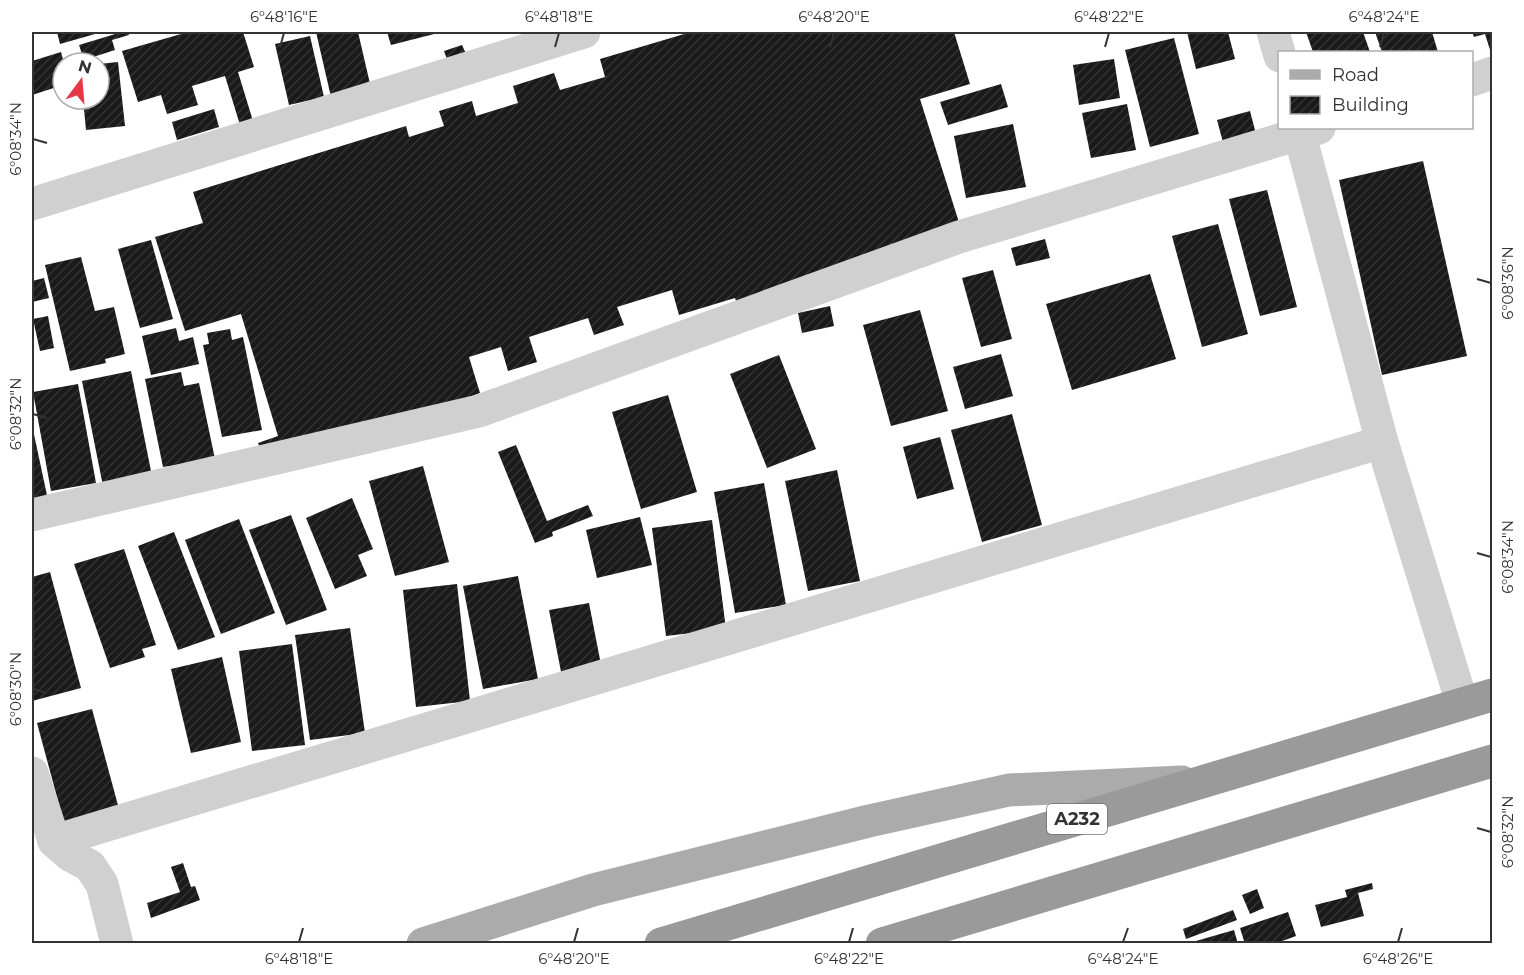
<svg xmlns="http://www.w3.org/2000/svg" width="1524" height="975" font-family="Montserrat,sans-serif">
<defs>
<pattern id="building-hatch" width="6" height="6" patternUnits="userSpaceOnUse" patternTransform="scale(1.5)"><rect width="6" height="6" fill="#1a1a1a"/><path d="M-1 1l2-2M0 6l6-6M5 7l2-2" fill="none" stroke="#333"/></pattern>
</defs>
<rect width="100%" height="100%" fill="#fff"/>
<g fill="url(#building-hatch)">
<polygon points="57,32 102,32 60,44"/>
<polygon points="122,32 128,32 129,35 112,40 115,50 84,60 79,45"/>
<polygon points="188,32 243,32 254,67 238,72 253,121 240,125 225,76 192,86 198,105 167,114 161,95 138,102 122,51"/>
<polygon points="316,32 358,32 371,88 331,97"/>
<polygon points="387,32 442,32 391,45"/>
<polygon points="691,32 954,32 970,84 920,99 963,235 737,304 735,298 679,315 672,290 617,307 624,325 594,335 588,318 529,337 537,362 508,371 501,347 469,357 480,393 268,472 258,443 278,436 241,314 185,331 155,237 203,223 193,192 406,126 409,137 444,126 439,111 472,101 476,116 518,103 513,86 554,73 560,90 605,77 600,59"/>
<polygon points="1187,32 1228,32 1235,59 1196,69"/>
<polygon points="1306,32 1363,32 1370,52 1313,52"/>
<polygon points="1375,32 1432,32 1438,52 1382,52"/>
<polygon points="1472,32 1492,32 1492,56 1485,34 1474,37"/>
<polygon points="310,36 324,97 289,105 275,44"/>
<polygon points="1174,38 1199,134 1150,147 1125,50"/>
<polygon points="462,45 468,58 449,65 444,51"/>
<polygon points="61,52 64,63 63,85 32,95 32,61"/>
<polygon points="1114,59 1120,98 1079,105 1073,65"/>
<polygon points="118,62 125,126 86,130 83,99 99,99 99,64"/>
<polygon points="1001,84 1008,107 948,125 940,102"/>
<polygon points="1127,104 1136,150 1091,158 1082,113"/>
<polygon points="214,109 219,127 177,140 172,122"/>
<polygon points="1250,111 1257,138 1224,146 1217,120"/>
<polygon points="1013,124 1026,187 966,198 954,136"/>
<polygon points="1423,161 1467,356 1382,375 1339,180"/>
<polygon points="1267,190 1297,307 1260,316 1229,199"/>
<polygon points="1218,224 1248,334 1202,347 1172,236"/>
<polygon points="1045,239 1050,258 1016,266 1011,248"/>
<polygon points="151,240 173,319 140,328 118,249"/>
<polygon points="81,257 95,311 114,307 125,354 105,359 106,363 70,371 45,265"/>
<polygon points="993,270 1012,339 981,347 962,278"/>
<polygon points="1150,274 1176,359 1072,390 1046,304"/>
<polygon points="44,278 49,298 32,302 32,281"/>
<polygon points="830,306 834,326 802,333 798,313"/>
<polygon points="920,310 948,411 891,426 863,325"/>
<polygon points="48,316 54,348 40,351 33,319"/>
<polygon points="176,328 179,341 193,337 199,364 151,375 142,336"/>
<polygon points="230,329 232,340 243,337 262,430 222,437 203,345 209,344 207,333"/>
<polygon points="1001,354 1013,396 965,409 953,367"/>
<polygon points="779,355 816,449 767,468 730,374"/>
<polygon points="131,371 152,476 103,486 82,381"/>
<polygon points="181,372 184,386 199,383 215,459 163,467 145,379"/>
<polygon points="78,384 96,483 51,491 33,392"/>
<polygon points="668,395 697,492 641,509 612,412"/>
<polygon points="1012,414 1042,525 982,542 951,430"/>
<polygon points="32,425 48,500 32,504"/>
<polygon points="940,437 954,489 917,499 903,447"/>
<polygon points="516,445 547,521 588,505 593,516 552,532 553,536 535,543 498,452"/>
<polygon points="423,466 449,562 395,576 369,481"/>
<polygon points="837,470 860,581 808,591 785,481"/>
<polygon points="764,483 786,605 735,613 714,492"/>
<polygon points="352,498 373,549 358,555 367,576 335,589 306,518"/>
<polygon points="291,515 327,610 286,625 249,530"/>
<polygon points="640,517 652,565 597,578 586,530"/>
<polygon points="239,519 275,613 221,634 185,540"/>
<polygon points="712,520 726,629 666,636 652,528"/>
<polygon points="174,532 215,637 178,650 138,546"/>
<polygon points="124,549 156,645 142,649 145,657 110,668 74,564"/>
<polygon points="50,572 81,688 32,701 32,577"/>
<polygon points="518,576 538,679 483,689 463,586"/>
<polygon points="457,584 470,701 416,707 403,590"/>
<polygon points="589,603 603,675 563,682 549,610"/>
<polygon points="350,628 365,733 310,740 295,635"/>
<polygon points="292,644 305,745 252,751 239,651"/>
<polygon points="222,657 241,742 191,753 171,669"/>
<polygon points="92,709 119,809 64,823 37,723"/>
<polygon points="183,863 191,887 195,886 200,900 151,918 147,903 180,892 171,867"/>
<polygon points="1372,883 1373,889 1358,893 1364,916 1321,927 1315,905 1347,897 1345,890"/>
<polygon points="1257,889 1264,908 1250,914 1242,895"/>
<polygon points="1233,910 1237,920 1186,939 1183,929"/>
<polygon points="1288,912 1296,936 1274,944 1245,944 1240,928"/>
<polygon points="1234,930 1238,944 1189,944 1189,943"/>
</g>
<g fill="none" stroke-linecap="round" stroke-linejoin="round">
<g stroke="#d0d0d0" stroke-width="33">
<polyline points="1273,32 1280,56"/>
<polyline points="1472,80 1492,73"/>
<polyline points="1298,128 1382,442 1462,703"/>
<polyline points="32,204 584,32"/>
<polyline points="32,515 479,411 959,237 1319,128"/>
<polyline points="32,773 54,841 70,855 90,866 102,884 117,944"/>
<polyline points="54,841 1382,442"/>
</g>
<polyline stroke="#ababab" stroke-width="33" points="423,944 593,890 869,821 1009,790 1182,782"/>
<g stroke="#9a9a9a" stroke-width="33">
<polyline points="661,944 1492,695"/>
<polyline points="882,944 1492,761"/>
</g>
</g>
<path fill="none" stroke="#333" stroke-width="2" d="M280 47 284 33M555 47 559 33M830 47 834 33M1105 47 1109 33M1380 47 1384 33M33 139 47 143M1477 279 1491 283M33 414 47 418M1477 553 1491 557M33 689 47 693M1477 828 1491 832M299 942 303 928M574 942 578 928M849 942 853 928M1123 942 1128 928M1398 942 1402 928"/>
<g text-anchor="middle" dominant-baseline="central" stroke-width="6" stroke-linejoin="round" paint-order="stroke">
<rect fill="#fff" stroke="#707070" stroke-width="1.5" x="1047" y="804" width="60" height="30" rx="4.5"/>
<g font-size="18" font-weight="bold" fill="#333">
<text x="1077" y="819">A232</text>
</g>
</g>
<rect width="1524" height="975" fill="none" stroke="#ffffff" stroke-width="66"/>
<rect x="1278" y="51" width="195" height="78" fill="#ffffff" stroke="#adadad" stroke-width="1.5"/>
<rect x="1290" y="70" width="30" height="9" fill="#ababab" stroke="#adadad" stroke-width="1.5"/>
<text x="1332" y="81" font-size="18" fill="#333333">Road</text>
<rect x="1290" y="96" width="30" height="18" fill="url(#building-hatch)" stroke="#adadad" stroke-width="1.5"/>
<text x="1332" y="111" font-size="18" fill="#333333">Building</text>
<g transform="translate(81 81) rotate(16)"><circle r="28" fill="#ffffff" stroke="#adadad" stroke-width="1.5"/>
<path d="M0-4.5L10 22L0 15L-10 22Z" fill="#e63946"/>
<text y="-9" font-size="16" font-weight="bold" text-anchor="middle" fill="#333333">N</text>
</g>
<rect x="33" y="33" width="1458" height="909" fill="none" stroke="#333" stroke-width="2"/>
<g font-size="15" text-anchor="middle" fill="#333">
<text x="284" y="22">6°48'16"E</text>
<text x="559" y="22">6°48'18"E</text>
<text x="834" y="22">6°48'20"E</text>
<text x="1109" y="22">6°48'22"E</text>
<text x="1384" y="22">6°48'24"E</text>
<text transform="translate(16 139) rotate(-90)" y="5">6°08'34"N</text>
<text transform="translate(1508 283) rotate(-90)" y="5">6°08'36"N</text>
<text transform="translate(16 414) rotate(-90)" y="5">6°08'32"N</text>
<text transform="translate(1508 557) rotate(-90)" y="5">6°08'34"N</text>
<text transform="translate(16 689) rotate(-90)" y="5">6°08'30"N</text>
<text transform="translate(1508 832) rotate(-90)" y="5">6°08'32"N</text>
<text x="299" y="964">6°48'18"E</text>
<text x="574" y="964">6°48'20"E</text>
<text x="849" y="964">6°48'22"E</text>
<text x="1123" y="964">6°48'24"E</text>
<text x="1398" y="964">6°48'26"E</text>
</g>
</svg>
